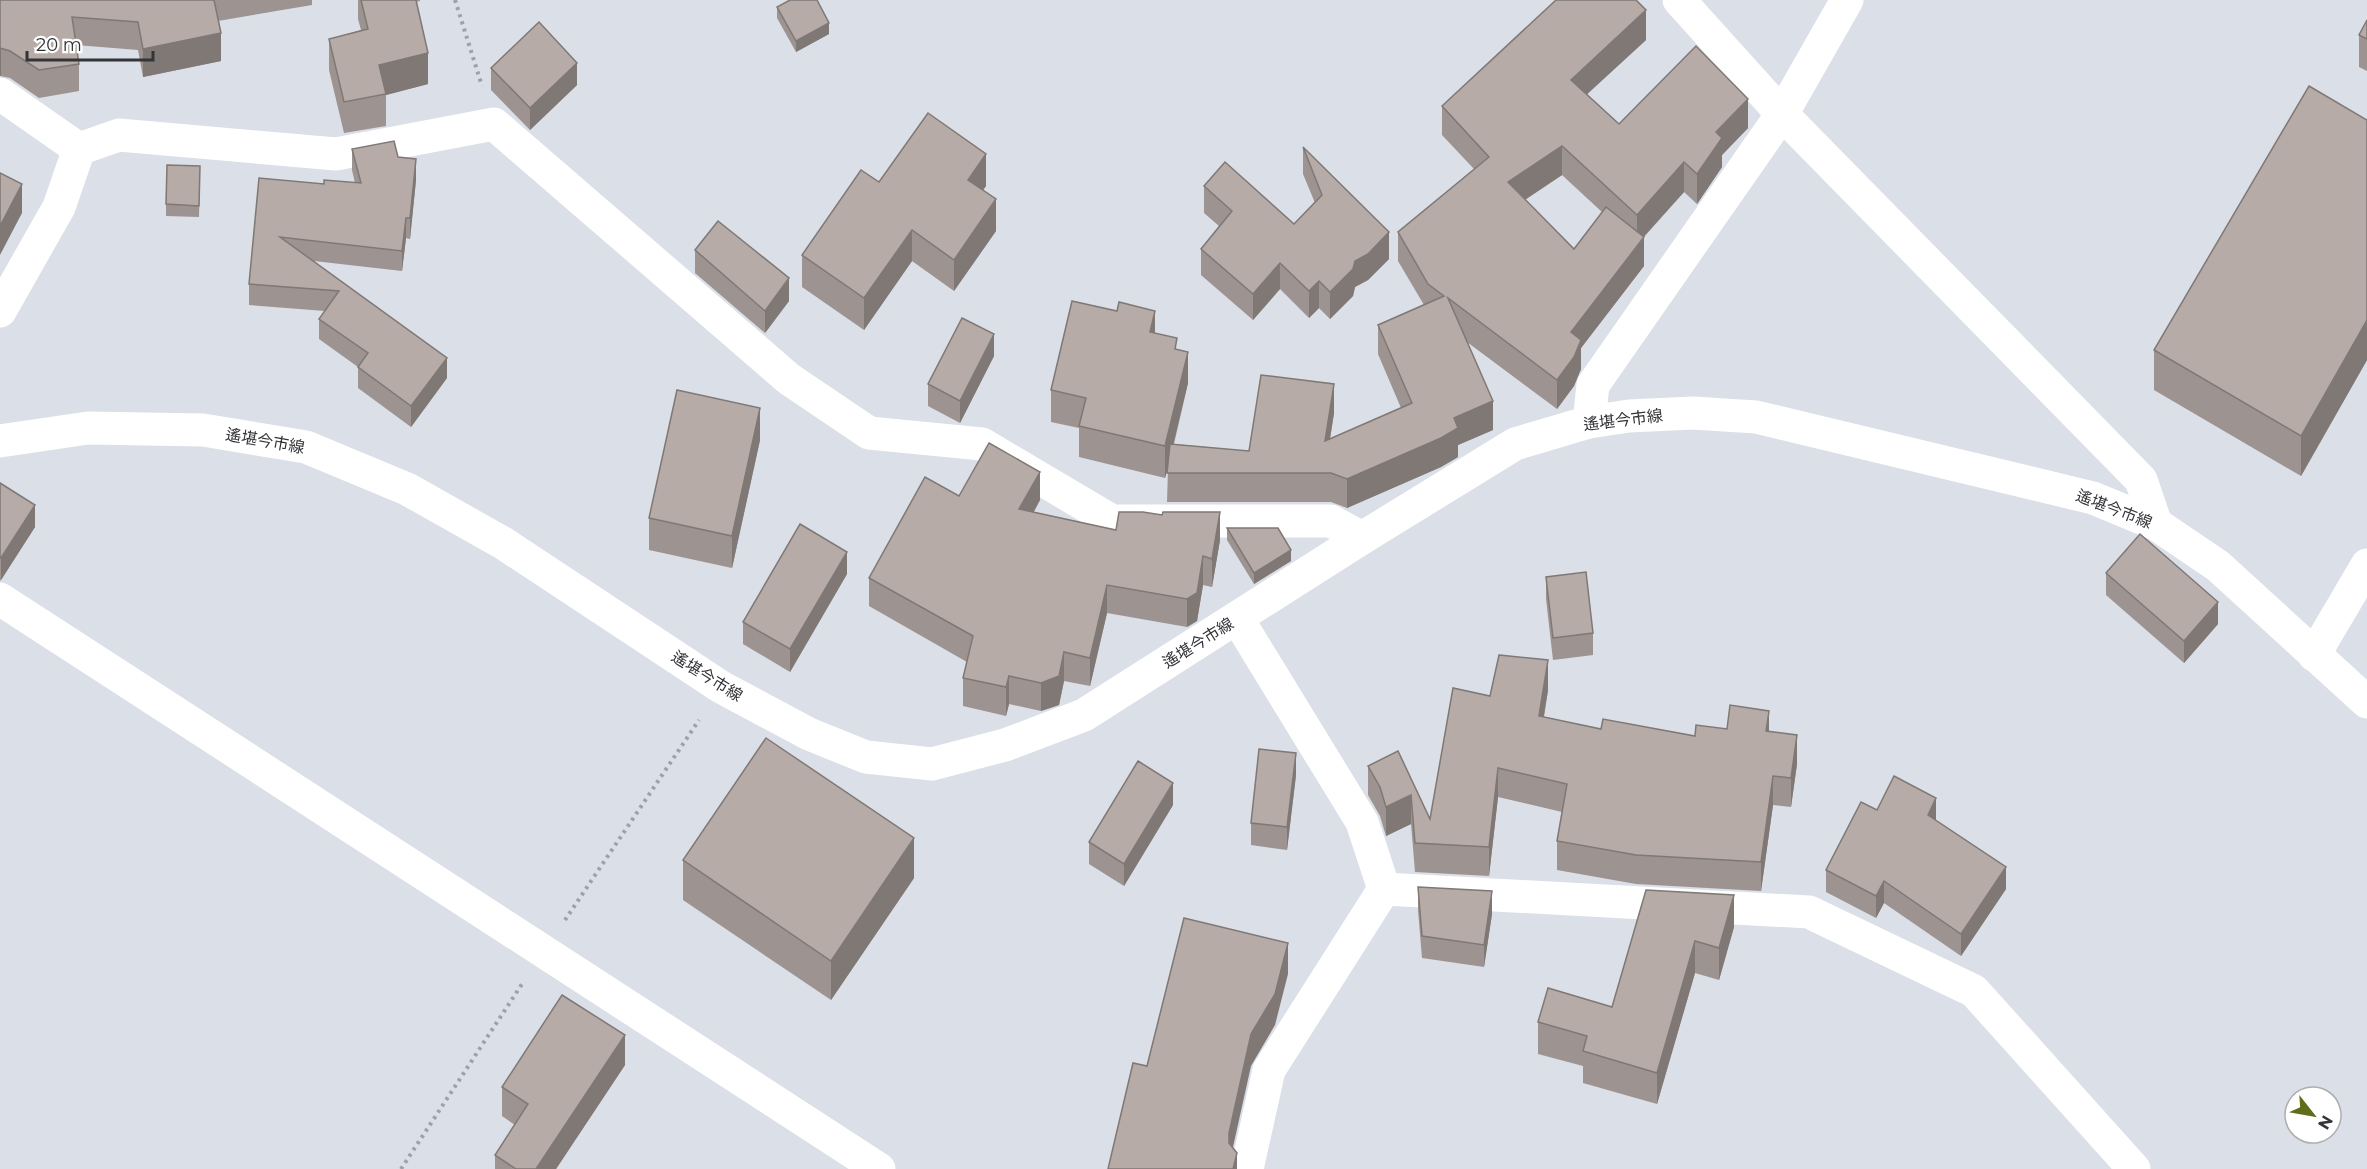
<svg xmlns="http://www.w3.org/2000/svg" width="2367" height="1169" font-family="Montserrat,'Noto Sans JP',sans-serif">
<rect width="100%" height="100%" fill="#dadfe8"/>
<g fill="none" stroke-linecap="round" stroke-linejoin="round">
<g stroke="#9da1a8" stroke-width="4" stroke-dasharray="3 4.5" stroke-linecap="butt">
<polyline points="455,0 482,86"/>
<polyline points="565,920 699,720"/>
<polyline points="401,1169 522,984"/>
</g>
<g stroke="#fff" stroke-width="33">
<polyline points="1679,0 1782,114 2141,480 2156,524"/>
<polyline points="0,94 79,149"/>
<polyline points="79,149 119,135 336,154 494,124 789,379 869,433 982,444 1112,521 1331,521 1362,538"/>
<polyline points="0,311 59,207 79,149"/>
<polyline points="1589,422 1593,385 1782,114 1847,0"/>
<polyline points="0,599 879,1169"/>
<polyline points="1237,618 1362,822 1384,889 1269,1070 1247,1169"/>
<polyline points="2314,655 2367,565"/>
<polyline points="1384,889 1809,912 1974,991 2134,1169"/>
</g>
<polyline stroke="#fff" stroke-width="33" points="0,441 88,428 203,430 306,447 407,489 503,543 721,687 809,734 866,757 932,764 1005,745 1084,715 1362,538 1515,444 1589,422 1629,416 1693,413 1756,417 2093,498 2156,524 2218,566 2367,702"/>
</g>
<g fill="#9d9390" fill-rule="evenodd">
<polygon points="0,0 312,0 312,5 218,21 221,61 143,77 138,50 76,45 79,64 79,91 39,98 10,78 0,76"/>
<polygon points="358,0 420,0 420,1 416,2 428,84 386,95 386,126 344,133 329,70 329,39 361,30 358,19"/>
<polygon points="777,7 829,34 796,52 777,18"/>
<polygon points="2367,20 2367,71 2359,67 2359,35"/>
<path d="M1646 40 1587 94 1619 124 1748 128 1722 155V167L1697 204 1684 192 1644 237V266L1581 348V369L1574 386 1557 409 1467 342 1493 430 1458 445V457L1441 467 1347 508 1331 502H1167L1168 469 1165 478 1079 457V428L1051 422V390L1155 333 1177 349 1188 383 1174 444 1249 451 1334 413 1330 439 1401 408 1378 354V325L1424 305 1398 261V232L1474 169 1442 135V106ZM1562 175 1602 212 1574 249 1525 200Z"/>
<polygon points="491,68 577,85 530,130 491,90"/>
<polygon points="2367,120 2367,360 2301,476 2154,390 2154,350"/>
<polygon points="1303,147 1389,259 1368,280 1355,287 1353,296 1330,319 1319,308 1309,318 1280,289 1253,320 1201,275 1201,249 1219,226 1204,213 1204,186 1294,224 1315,203 1303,174"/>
<polygon points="352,149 398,157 416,180 410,239 406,238 402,271 314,261 447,378 411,427 358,388 358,367 319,339 319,319 325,311 249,305 249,284 259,178 324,184 355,183 352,170"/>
<polygon points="200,166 199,217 166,216 166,204"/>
<polygon points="879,182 986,186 983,190 996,231 954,291 912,261 864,330 802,287 802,255"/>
<polygon points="695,250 789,301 765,333 695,273"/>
<polygon points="994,356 960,423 928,406 928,384"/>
<polygon points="760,440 732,568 649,550 649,518"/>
<polygon points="0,483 35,527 1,580 0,581"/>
<polygon points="959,496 1040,500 1034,512 1116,530 1220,540 1212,587 1203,585 1197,621 1187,627 1107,613 1090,686 1064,681 1059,705 1041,711 1009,704 1006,716 963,706 963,678 967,662 869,606 869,578"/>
<polygon points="1227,528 1291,561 1254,584 1227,540"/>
<polygon points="2106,573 2218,624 2184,663 2106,595"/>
<polygon points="847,574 790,672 743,644 743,622"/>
<polygon points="1546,577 1593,633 1593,655 1553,660 1546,599"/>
<polygon points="1548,690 1544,717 1601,729 1695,736 1727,729 1769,731 1797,764 1791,807 1773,805 1761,891 1636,884 1557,870 1557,841 1562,812 1498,797 1489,876 1415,872 1411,824 1386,836 1380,816 1368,795 1368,766 1398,751 1430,819 1490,696"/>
<polygon points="1296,775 1287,850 1251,845 1251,823"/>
<polygon points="1173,805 1124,886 1089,864 1089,842"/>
<polygon points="1877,810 1936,820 2006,889 1961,956 1884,903 1876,918 1826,892 1826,870"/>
<polygon points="683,860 914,878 831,1000 683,900"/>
<polygon points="1418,887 1492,914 1484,967 1422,958 1418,910"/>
<polygon points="1646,890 1734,927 1719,980 1695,973 1657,1104 1583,1083 1583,1066 1538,1054 1538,1022 1612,1007"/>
<polygon points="625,1065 556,1169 495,1169 495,1155 515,1125 502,1116 502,1087"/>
</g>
<g fill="#7f7875">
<polygon points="1646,10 1646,40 1571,109 1571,80"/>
<polygon points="829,23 829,34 796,52 796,41"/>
<polygon points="221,33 221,61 143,77 143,49"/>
<polygon points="0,48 1,48 1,75 0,76"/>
<polygon points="428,53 428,84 386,95 379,65"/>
<polygon points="577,63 577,85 530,130 530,108"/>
<polygon points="1748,99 1748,128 1722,155 1722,167 1697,204 1697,174 1716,132"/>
<polygon points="1562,146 1562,175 1508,211 1508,182"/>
<polygon points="986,154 986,186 968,211 968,180"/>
<polygon points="416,159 416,180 410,239 410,218"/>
<polygon points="1684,162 1684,192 1637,244 1637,215"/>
<polygon points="22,184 22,213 0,255 0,226"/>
<polygon points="996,199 996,231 954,291 954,260"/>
<polygon points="406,218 406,238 402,271 402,251"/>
<polygon points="912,230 912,261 864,330 864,298"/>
<polygon points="1389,232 1389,259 1368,280 1355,287 1353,296 1330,319 1330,292 1355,261"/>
<polygon points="1644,237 1644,266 1581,348 1581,369 1574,386 1557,409 1557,380 1571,332"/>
<polygon points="1280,263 1280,289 1253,320 1253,294"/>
<polygon points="789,278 789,301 765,333 765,311"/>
<polygon points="1319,281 1319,308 1309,318 1309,291"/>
<polygon points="1155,311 1155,343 1150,332"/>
<polygon points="2367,320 2367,360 2301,476 2301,436"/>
<polygon points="994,334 994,356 960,423 960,401"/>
<polygon points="1188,352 1188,383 1165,478 1165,446"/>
<polygon points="447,358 447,378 411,427 411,406"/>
<polygon points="1334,384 1334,413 1325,470 1325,441"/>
<polygon points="1493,401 1493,430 1458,445 1458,457 1441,467 1347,508 1347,479 1454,418"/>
<polygon points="760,408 760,440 732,568 732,536"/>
<polygon points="1040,472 1040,500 1019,537 1019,509"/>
<polygon points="35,505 35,527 1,580 1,558"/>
<polygon points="1220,512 1220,540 1212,587 1212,559"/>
<polygon points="1291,550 1291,561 1254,584 1254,573"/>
<polygon points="847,552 847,574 790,672 790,649"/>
<polygon points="1203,556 1203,585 1197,621 1187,627 1187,599"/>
<polygon points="1107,585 1107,613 1090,686 1090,658"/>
<polygon points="2218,602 2218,624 2184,663 2184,641"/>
<polygon points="1064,652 1064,681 1059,705 1041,711 1041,683"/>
<polygon points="1548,660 1548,690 1539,745 1539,716"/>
<polygon points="1009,676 1009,704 1006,716 1006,687"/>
<polygon points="1769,711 1769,740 1766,731"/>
<polygon points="1797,735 1797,764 1791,807 1791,778"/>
<polygon points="1296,753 1296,775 1287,850 1287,827"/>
<polygon points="1498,768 1498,797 1489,876 1489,847"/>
<polygon points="1773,776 1773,805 1761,891 1761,862"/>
<polygon points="1173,783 1173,805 1124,886 1124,864"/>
<polygon points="1411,795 1411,824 1386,836 1386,807"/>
<polygon points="1936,798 1936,820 1928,837 1928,815"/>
<polygon points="914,838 914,878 831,1000 831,961"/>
<polygon points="2006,867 2006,889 1961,956 1961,934"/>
<polygon points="1884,881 1884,903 1876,918 1876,896"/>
<polygon points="1492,891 1492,914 1484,967 1484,945"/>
<polygon points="1734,895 1734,927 1719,980 1719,948"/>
<polygon points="1695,941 1695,973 1657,1104 1657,1073"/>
<polygon points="1288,943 1288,974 1275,1025 1251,1066 1229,1165 1229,1133 1251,1034"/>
<polygon points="625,1035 625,1065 556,1169 536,1169"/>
<polygon points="1237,1153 1237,1169 1233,1169"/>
</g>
<g fill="#b6aba7" stroke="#7f7875" stroke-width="1.5">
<polygon points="0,0 214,0 221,33 143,49 138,22 72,17 79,64 39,70 10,51 0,48"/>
<polygon points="361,0 416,0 428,53 379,65 386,94 344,102 329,39 368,29"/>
<polygon points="790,0 817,0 829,23 796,41 777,7"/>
<polygon points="1556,0 1636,0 1646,10 1571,80 1619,124 1696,46 1748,99 1716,132 1722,138 1697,174 1684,162 1637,215 1562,146 1508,182 1574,249 1606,207 1644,237 1571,332 1581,340 1574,357 1557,380 1448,298 1493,401 1454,418 1458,428 1441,438 1347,479 1331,473 1167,473 1170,444 1249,451 1261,375 1334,384 1325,441 1412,403 1378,325 1444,296 1428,284 1398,232 1489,157 1442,106"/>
<polygon points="2367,20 2367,39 2359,35"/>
<polygon points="539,22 577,63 530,108 491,68"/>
<polygon points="2309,86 2367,120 2367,320 2301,436 2154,350"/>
<polygon points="928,113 986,154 968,180 996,199 954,260 912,230 864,298 802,255 861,170 879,182"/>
<polygon points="394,141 398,157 416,159 410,218 406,218 402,251 280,237 447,358 411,406 358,367 368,353 319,319 339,291 249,284 259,178 324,184 324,180 361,183 352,149"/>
<polygon points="1303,147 1389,232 1368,254 1355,261 1353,269 1330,292 1319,281 1309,291 1280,263 1253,294 1201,249 1232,211 1204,186 1225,162 1294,224 1322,195"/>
<polygon points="167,165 200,166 199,206 166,204"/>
<polygon points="0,173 22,184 0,226"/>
<polygon points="718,221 789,278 765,311 695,250"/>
<polygon points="1072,301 1117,311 1119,302 1155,311 1150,332 1177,338 1175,349 1188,352 1165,446 1079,426 1086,398 1051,390"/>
<polygon points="962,318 994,334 960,401 928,384"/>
<polygon points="677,390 760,408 732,536 649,518"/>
<polygon points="989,443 1040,472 1019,509 1116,530 1119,512 1143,512 1162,515 1163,512 1220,512 1212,559 1203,556 1197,593 1187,599 1107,585 1090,658 1064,652 1059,676 1041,683 1009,676 1006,687 963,678 973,636 869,578 925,477 959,496"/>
<polygon points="0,483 35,505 1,558 0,558"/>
<polygon points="800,524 847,552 790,649 743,622"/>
<polygon points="1227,528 1278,528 1291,550 1254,573"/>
<polygon points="2140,534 2218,602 2184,641 2106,573"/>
<polygon points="1586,572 1593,633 1553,638 1546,577"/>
<polygon points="1499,655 1548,660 1539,716 1601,729 1603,719 1695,736 1696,725 1727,729 1730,705 1769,711 1766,731 1797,735 1791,778 1773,776 1761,862 1636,855 1557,841 1567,784 1498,768 1489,847 1415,843 1411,795 1386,807 1380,787 1368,766 1398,751 1430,819 1453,688 1490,696"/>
<polygon points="766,738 914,838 831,961 683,860"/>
<polygon points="1259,749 1296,753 1287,827 1251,823"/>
<polygon points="1138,761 1173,783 1124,864 1089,842"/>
<polygon points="1894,776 1936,798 1928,815 2006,867 1961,934 1884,881 1876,896 1826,870 1861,802 1877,810"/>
<polygon points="1418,887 1492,891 1484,945 1422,936"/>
<polygon points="1646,890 1734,895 1719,948 1695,941 1657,1073 1583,1051 1587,1036 1538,1022 1548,988 1612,1007"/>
<polygon points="1184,918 1288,943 1275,994 1251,1034 1229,1133 1229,1143 1237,1153 1233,1169 1108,1169 1133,1063 1147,1066"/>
<polygon points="562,995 625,1035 536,1169 516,1169 495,1155 528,1104 502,1087"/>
</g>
<g text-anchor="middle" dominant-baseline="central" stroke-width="6" stroke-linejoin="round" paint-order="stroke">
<g font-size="16" fill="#333438" stroke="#fff">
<text transform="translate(1623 420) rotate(-7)">遙堪今市線</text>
<text transform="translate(265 441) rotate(10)">遙堪今市線</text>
<text transform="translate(2114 509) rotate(21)">遙堪今市線</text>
<text transform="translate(1198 643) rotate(-32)">遙堪今市線</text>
<text transform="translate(707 676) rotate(32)">遙堪今市線</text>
</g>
</g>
<g transform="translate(2313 1115) rotate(121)"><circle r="28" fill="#ffffff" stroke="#adaeaf" stroke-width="1.5"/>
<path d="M0-4.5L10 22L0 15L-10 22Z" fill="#5e6e1a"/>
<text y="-9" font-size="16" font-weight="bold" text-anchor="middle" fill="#333438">N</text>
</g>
<path d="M27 51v9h126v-9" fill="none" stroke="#333438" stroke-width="3"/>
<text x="36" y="51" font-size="18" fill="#333438" stroke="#ffffff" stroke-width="4.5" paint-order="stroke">20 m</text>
</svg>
